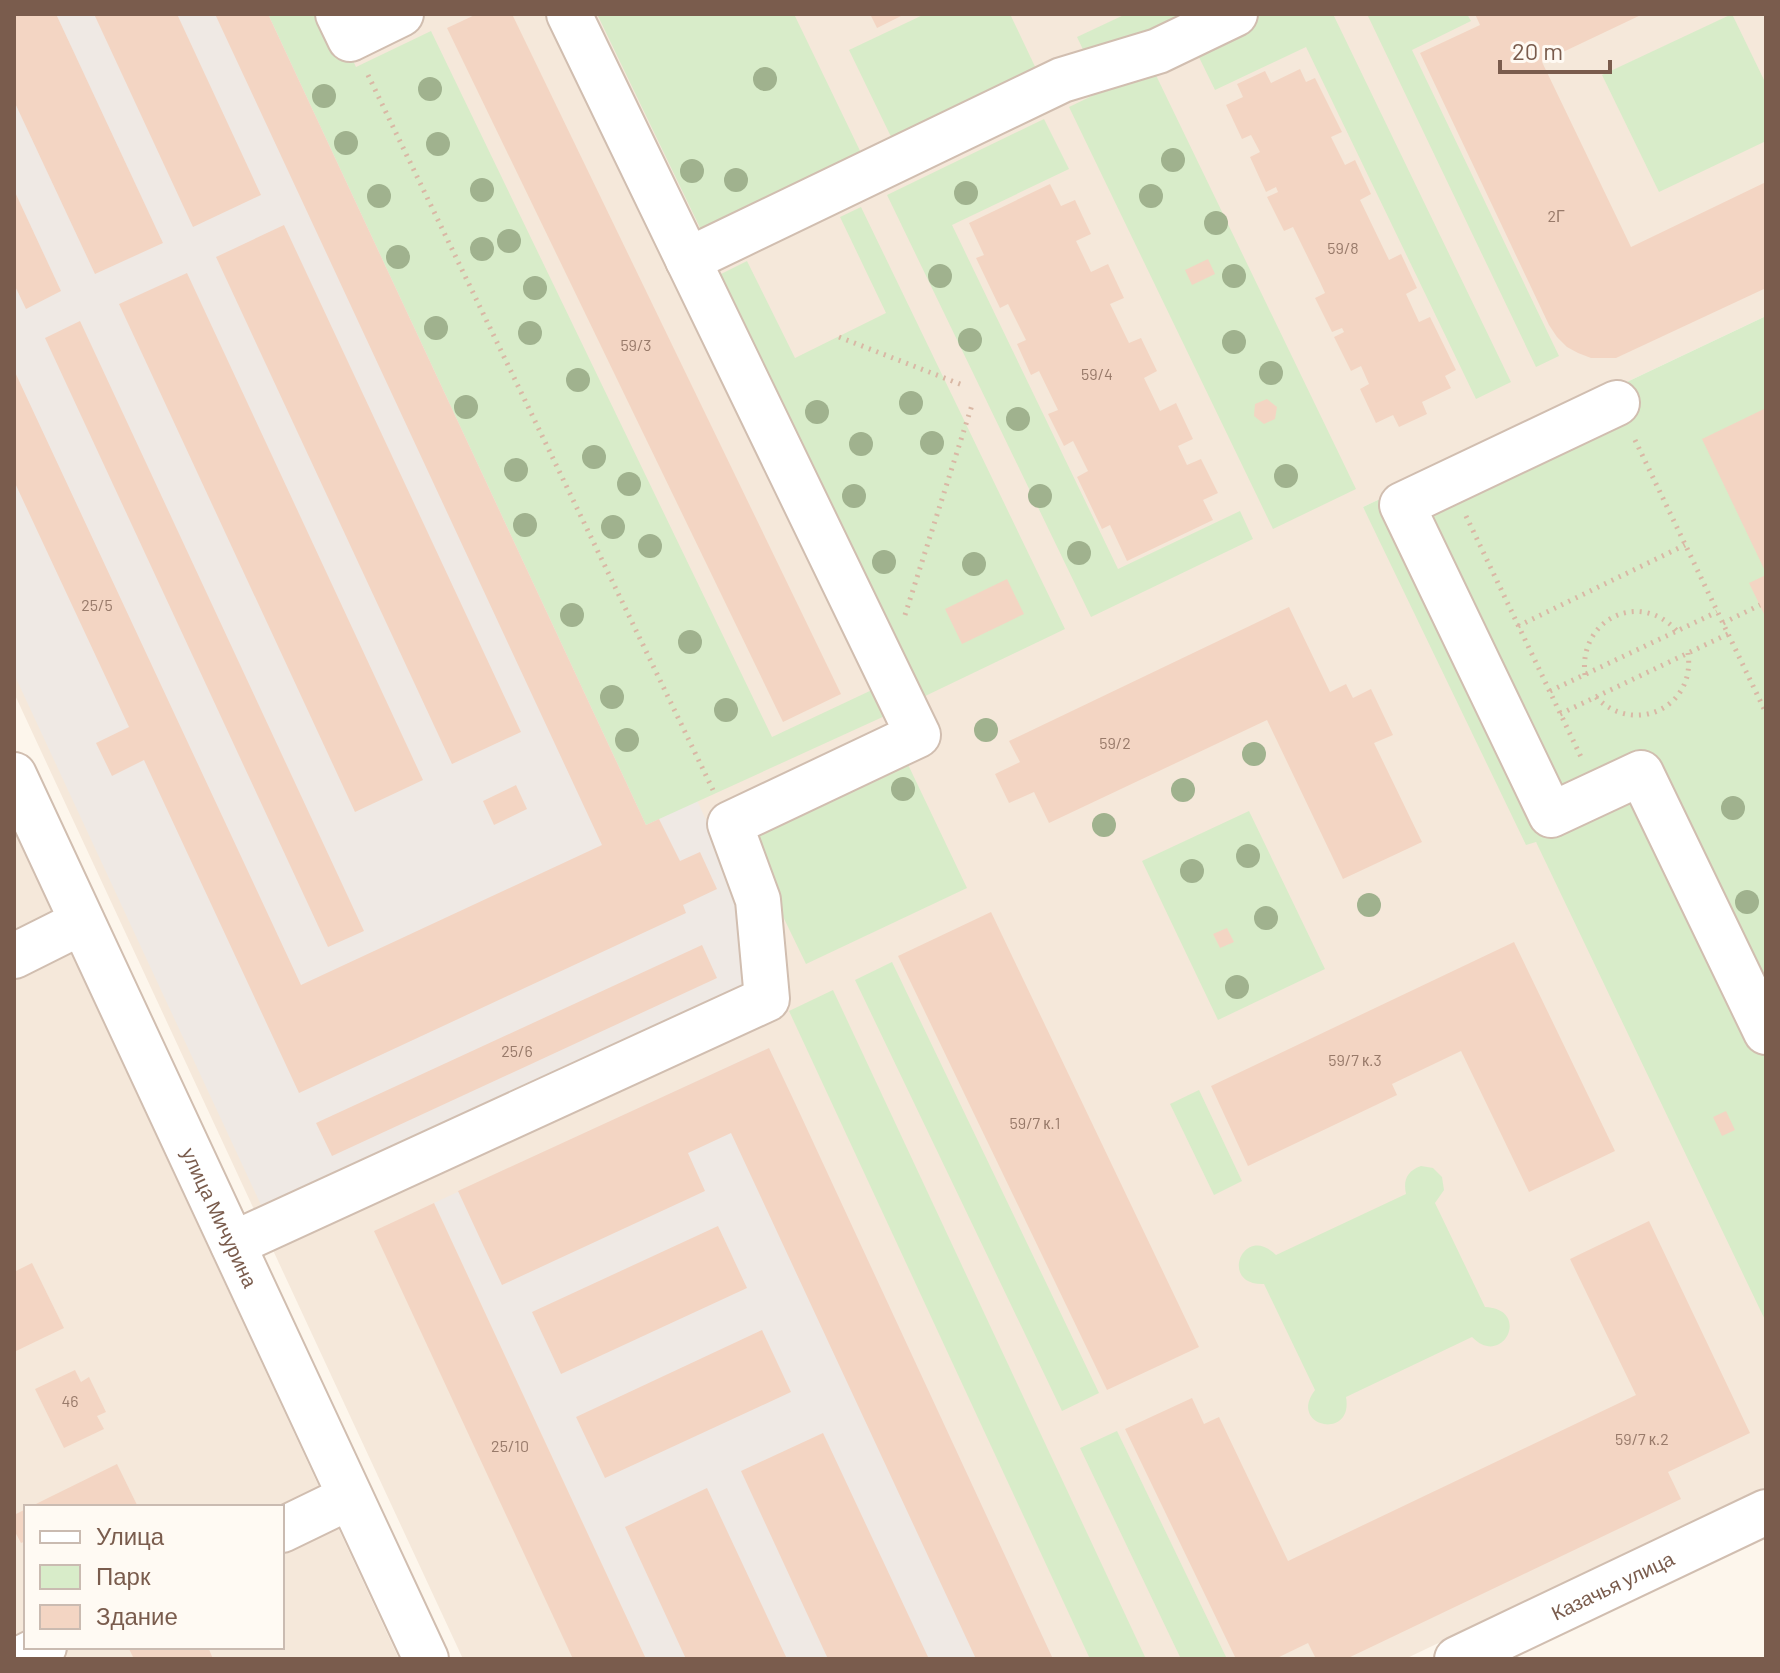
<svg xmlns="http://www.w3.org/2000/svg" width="1780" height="1673" font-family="Barlow,sans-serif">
<rect width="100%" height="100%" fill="#fdf6ec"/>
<g fill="#f5e8da" fill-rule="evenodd">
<polygon points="14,14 1766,14 1766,316 1363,507 1535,841 1766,1088 1766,1487 1405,1659 463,1659 14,693"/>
<path d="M14 830 399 1659H14ZM26 1507H282V1647H26Z"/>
</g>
<g fill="#efe9e4">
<polygon points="14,14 331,14 781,981 267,1218 14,674"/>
<polygon points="769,1048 1053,1659 646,1659 434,1203"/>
</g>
<g fill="#d8ecc9">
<polygon points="268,14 331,14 356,67 431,31 772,737 874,689 887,715 646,825"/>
<polygon points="597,14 794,14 863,157 703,234"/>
<polygon points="925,14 1010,14 1039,75 895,145 849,50"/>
<polygon points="1126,14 1193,14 1090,64 1077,37"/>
<polygon points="1262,14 1333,14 1511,382 1476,399 1306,47 1215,90 1194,47"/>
<polygon points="1367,14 1467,14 1471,21 1412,50 1559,356 1536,367"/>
<polygon points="1732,14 1766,84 1766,141 1659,192 1602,75"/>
<polygon points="1152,67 1356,489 1273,529 1069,107"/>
<polygon points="1044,119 1069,169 952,225 1118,569 1240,511 1253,539 1091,617 887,195"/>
<polygon points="861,207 1065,629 919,699 715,277 747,261 795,358 886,313 840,217"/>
<polygon points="1766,316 1766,1322 1536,842 1526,845 1363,507"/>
<polygon points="902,752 967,888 806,964 741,830"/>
<polygon points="1249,811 1325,969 1218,1020 1142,861"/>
<polygon points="892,962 1099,1393 1062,1411 855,980"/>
<polygon points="833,990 1146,1659 1090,1659 789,1011"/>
<polygon points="1199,1090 1242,1181 1214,1195 1170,1104"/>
<path d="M1421 1166 1433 1168 1442 1177 1444 1190 1435 1203 1485 1307C1532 1309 1503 1369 1472 1337L1346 1397C1354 1441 1287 1427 1315 1390L1264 1284C1218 1286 1243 1222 1276 1255L1406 1194C1403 1180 1407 1171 1421 1166Z"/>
<polygon points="1117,1431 1227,1659 1181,1659 1080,1448"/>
</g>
<g fill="#f3d5c3">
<polygon points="14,14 56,14 163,243 95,274 14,101"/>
<polygon points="94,14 177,14 261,195 193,227"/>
<polygon points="215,14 268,14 646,825 659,819 680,861 700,852 717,889 683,905 686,913 299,1093 144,760 112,776 96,743 129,727 14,481 14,370 301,985 602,845"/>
<polygon points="477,14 512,14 841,694 783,722 447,28"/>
<polygon points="870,14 905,14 877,28"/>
<polygon points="1475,14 1643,14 1542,62 1631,247 1766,182 1766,288 1616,358 1591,358 1578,353 1567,347 1557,337 1549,325 1420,53 1480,25"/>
<polygon points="1300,69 1306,82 1315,78 1342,132 1331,137 1345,165 1355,160 1371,194 1360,200 1389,260 1401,254 1417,288 1406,294 1419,322 1430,317 1456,370 1445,376 1451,388 1422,402 1427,414 1399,427 1393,415 1376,423 1360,389 1369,384 1361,366 1351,371 1334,337 1344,332 1342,328 1332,332 1315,298 1325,293 1320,282 1293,227 1284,231 1267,197 1278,192 1276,187 1266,192 1250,157 1260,152 1251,135 1242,139 1226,105 1243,97 1237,84 1265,71 1271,83"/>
<polygon points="1050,184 1061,206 1075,200 1091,234 1076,241 1091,272 1108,264 1124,298 1110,304 1129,343 1141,338 1157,371 1144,378 1160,411 1176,403 1193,439 1178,446 1187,465 1201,459 1218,493 1203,500 1213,520 1127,561 1110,525 1102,529 1077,477 1088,471 1073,441 1064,446 1048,414 1058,410 1039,371 1031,375 1017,344 1026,340 1008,304 1000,308 976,258 984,255 969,223"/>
<polygon points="14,190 61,291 26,309 14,284"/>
<polygon points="284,225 521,732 452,764 216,257"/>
<polygon points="1208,259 1215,274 1192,285 1185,270"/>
<polygon points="187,273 423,780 355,812 119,304"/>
<polygon points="80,321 364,931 328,947 45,338"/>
<polygon points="1267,399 1277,407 1275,419 1264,424 1254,416 1255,404"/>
<polygon points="1766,408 1766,573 1702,439"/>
<polygon points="1766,575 1766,618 1749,583"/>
<polygon points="1007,579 1024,614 962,644 945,609"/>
<polygon points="1289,607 1330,692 1346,684 1353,698 1371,689 1393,735 1374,743 1422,842 1343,879 1267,720 1049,823 1034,792 1009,803 995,774 1020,762 1009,741"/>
<polygon points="516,785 527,809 494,825 483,801"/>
<polygon points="991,912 1199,1347 1107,1390 898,956"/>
<polygon points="1227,928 1234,942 1220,948 1213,934"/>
<polygon points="1514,942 1615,1151 1529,1192 1461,1051 1392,1084 1397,1095 1248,1166 1211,1086"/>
<polygon points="702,945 717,978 332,1156 316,1123"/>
<polygon points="769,1048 795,1103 1053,1659 976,1659 731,1133 688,1153 705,1191 502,1285 484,1247 458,1191"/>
<polygon points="1726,1111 1735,1130 1722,1136 1713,1117"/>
<polygon points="434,1203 646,1659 573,1659 374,1231"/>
<polygon points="1649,1221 1750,1433 1668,1472 1681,1499 1346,1659 1316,1659 1308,1643 1275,1659 1236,1659 1125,1429 1192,1398 1204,1424 1219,1417 1288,1561 1636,1395 1570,1259"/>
<polygon points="718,1226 747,1288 561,1374 532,1312"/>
<polygon points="32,1263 64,1328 14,1352 14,1272"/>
<polygon points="762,1330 791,1392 605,1478 576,1417"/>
<polygon points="75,1370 81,1382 89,1377 106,1412 97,1416 104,1429 64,1448 35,1389"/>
<polygon points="823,1433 929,1659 828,1659 741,1471"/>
<polygon points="117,1464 138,1507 30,1507 52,1496"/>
<polygon points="707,1488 787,1659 686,1659 625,1527"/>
<polygon points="26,1509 26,1541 21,1543 14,1530 14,1515"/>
<polygon points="128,1647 208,1647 213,1659 134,1659"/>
</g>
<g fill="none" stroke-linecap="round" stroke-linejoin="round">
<defs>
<g id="minor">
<polyline points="338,14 350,39 401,14"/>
<polyline points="688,260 1062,80 1158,51 1235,14"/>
<polyline points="1617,403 1402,505 1551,815 1641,773 1766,1032"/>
<path id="s1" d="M14 775 426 1659"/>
<polyline points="14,956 82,922"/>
<polyline points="233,1244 767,999 758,900 730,824 918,735 569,14"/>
<polyline points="282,1530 350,1497"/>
<polyline points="20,1659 44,1647"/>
<path id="s2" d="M1457 1659 1766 1512"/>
</g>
</defs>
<use href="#minor" stroke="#d1beb0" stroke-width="48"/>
<g stroke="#d9b8a5" stroke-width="5" stroke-dasharray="2 6" stroke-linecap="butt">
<polyline points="368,75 713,790"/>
<polyline points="839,337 965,386"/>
<polyline points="1635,440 1766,713"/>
<polyline points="1466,516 1582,759"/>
<polyline points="905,615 973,402"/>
<polyline points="1723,623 1760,605"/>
<polyline points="1518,626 1685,545"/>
<path d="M1585 675C1578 620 1639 589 1677 631"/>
<polyline points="1550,691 1717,612"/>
<path d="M1596 697C1633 736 1696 708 1688 653"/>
<polyline points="1560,714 1728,634"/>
</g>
<use href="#minor" stroke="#fff" stroke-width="44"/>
</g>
<g fill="#a0b28e">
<circle cx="765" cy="79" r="12"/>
<circle cx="430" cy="89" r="12"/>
<circle cx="324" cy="96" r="12"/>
<circle cx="346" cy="143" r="12"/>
<circle cx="438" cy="144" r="12"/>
<circle cx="1173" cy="160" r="12"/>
<circle cx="692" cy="171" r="12"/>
<circle cx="736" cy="180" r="12"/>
<circle cx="482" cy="190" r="12"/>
<circle cx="966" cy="193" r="12"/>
<circle cx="379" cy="196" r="12"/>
<circle cx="1151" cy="196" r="12"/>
<circle cx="1216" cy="223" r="12"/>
<circle cx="509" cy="241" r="12"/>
<circle cx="482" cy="249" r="12"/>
<circle cx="398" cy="257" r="12"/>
<circle cx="940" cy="276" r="12"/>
<circle cx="1234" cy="276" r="12"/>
<circle cx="535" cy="288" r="12"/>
<circle cx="436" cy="328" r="12"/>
<circle cx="530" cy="333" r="12"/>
<circle cx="970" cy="340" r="12"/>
<circle cx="1234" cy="342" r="12"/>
<circle cx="1271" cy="373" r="12"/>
<circle cx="578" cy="380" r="12"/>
<circle cx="911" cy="403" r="12"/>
<circle cx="466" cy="407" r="12"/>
<circle cx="817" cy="412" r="12"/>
<circle cx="1018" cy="419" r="12"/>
<circle cx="932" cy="443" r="12"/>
<circle cx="861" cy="444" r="12"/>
<circle cx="594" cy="457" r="12"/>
<circle cx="516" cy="470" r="12"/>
<circle cx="1286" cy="476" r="12"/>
<circle cx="629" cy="484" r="12"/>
<circle cx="854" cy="496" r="12"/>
<circle cx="1040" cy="496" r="12"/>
<circle cx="525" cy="525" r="12"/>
<circle cx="613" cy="527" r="12"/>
<circle cx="650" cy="546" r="12"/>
<circle cx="1079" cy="553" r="12"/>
<circle cx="884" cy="562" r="12"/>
<circle cx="974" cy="564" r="12"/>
<circle cx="572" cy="615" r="12"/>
<circle cx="690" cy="642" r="12"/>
<circle cx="612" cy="697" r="12"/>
<circle cx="726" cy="710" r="12"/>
<circle cx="986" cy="730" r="12"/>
<circle cx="627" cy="740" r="12"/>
<circle cx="1254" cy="754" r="12"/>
<circle cx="903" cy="789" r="12"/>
<circle cx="1183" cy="790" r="12"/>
<circle cx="1733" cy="808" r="12"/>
<circle cx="1104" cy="825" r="12"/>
<circle cx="1248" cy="856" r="12"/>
<circle cx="1192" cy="871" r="12"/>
<circle cx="1747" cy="902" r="12"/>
<circle cx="1369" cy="905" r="12"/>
<circle cx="1266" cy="918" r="12"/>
<circle cx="1237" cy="987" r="12"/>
</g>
<g text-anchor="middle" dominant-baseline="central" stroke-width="7" stroke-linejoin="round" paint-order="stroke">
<g font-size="16" fill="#987a6a">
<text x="1556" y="215">2Г</text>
<text x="1343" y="247">59/8</text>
<text x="636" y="344">59/3</text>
<text x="1097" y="373">59/4</text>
<text x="97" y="604">25/5</text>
<text x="1115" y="742">59/2</text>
<text x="517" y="1050">25/6</text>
<text x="1355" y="1059">59/7 к.3</text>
<text x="1035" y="1122">59/7 к.1</text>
<text x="70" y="1400">46</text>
<text x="1642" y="1438">59/7 к.2</text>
<text x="510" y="1445">25/10</text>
</g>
<g font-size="20" fill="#7a5c4d" stroke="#fffaf3">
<text stroke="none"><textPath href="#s1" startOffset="488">улица Мичурина</textPath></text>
<text stroke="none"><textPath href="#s2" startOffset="172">Казачья улица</textPath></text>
</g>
</g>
<rect width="1780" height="1673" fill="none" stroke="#7a5c4d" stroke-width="32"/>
<rect x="24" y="1505" width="260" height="144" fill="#fffaf3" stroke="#cabbb1" stroke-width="2"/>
<rect x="40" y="1531" width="40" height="12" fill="#ffffff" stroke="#cabbb1" stroke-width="2"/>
<text x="96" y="1545" font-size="24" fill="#7a5c4d">Улица</text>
<rect x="40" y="1565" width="40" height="24" fill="#d8ecc9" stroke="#cabbb1" stroke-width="2"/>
<text x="96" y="1585" font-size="24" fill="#7a5c4d">Парк</text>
<rect x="40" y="1605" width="40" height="24" fill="#f3d5c3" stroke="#cabbb1" stroke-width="2"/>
<text x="96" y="1625" font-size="24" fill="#7a5c4d">Здание</text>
<path d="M1500 60v12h110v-12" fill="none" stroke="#7a5c4d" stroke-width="4"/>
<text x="1512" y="60" font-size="24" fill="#7a5c4d" stroke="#fffaf3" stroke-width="6" paint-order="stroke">20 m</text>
</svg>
